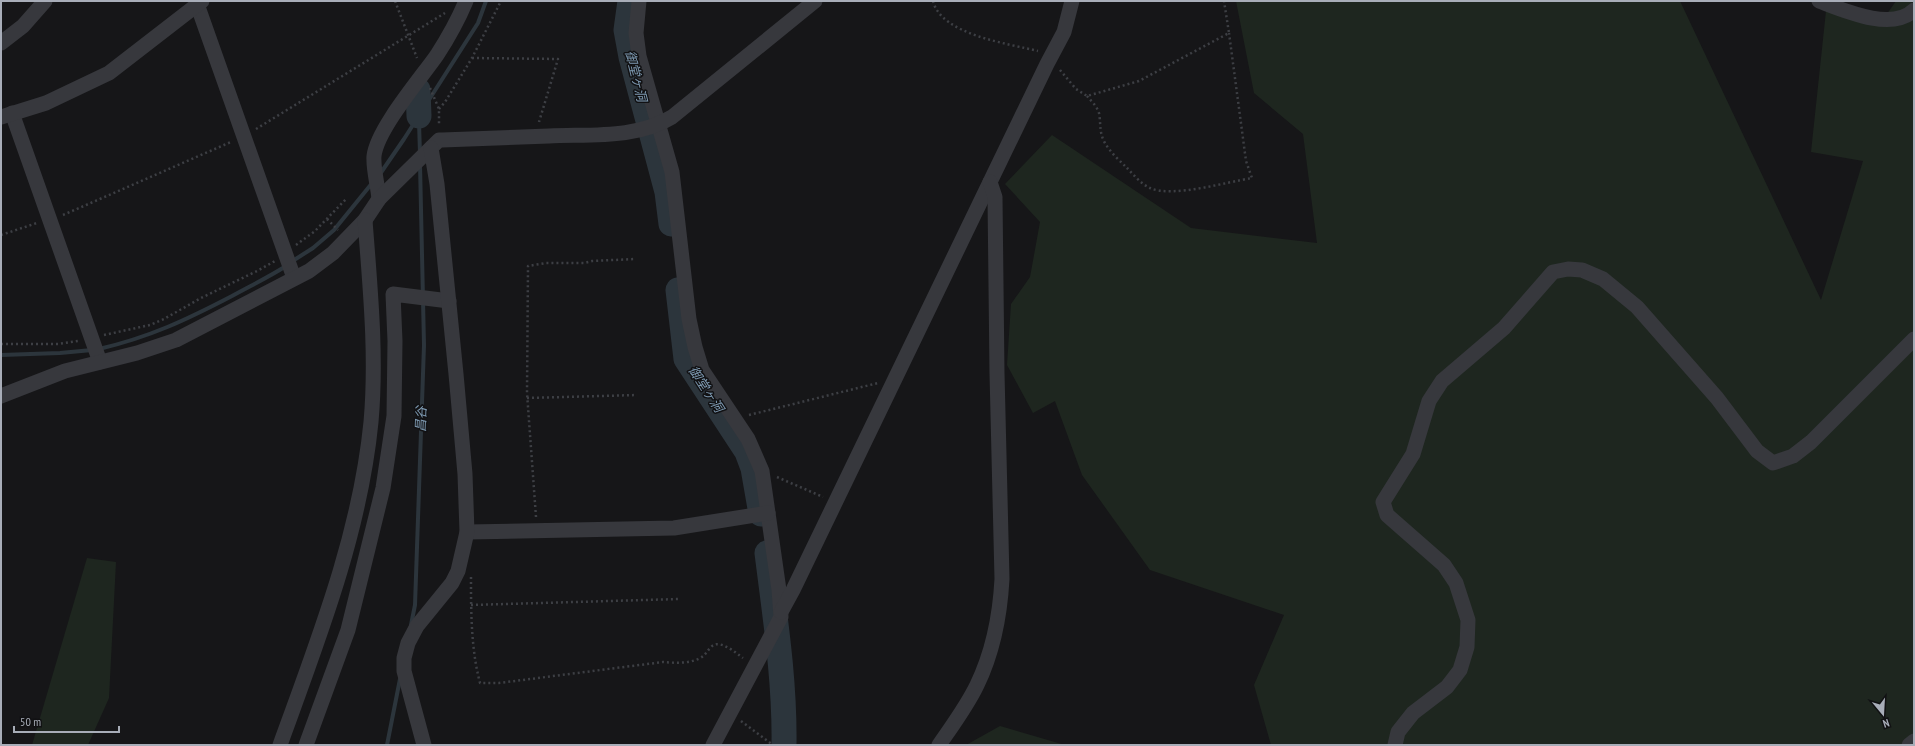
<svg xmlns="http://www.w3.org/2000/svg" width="1915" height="746" font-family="'PT Sans Narrow','Noto Sans JP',sans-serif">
<rect width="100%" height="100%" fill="#161618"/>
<g fill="#1e261f">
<polygon points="1236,1 1680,1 1821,300 1863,161 1811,152 1826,11 1887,14 1896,1 1914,1 1914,745 1271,745 1254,685 1284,615 1150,570 1082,475 1055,401 1033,413 1007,365 1011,304 1030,277 1040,222 1005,184 1052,135 1191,228 1317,243 1303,134 1254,93"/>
<polygon points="87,558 116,562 109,698 88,745 32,745"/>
<polygon points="1000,726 1065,745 966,745"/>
</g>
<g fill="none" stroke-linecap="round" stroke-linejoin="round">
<g stroke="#2c353c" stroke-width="4">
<polyline points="418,90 420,154"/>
<polyline points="380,174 404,139 478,23 486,1"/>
<polyline points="291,262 313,248 334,230 373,182"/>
<path d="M99 349C150 337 186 320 232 296 250 286 269 277 286 266"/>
<polyline points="1,355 60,353 92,350"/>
<polyline points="411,625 415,605 424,345 420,164"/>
<polyline points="387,745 400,679"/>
</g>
<g stroke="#2c353c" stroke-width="25">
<polyline points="630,1 626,30 631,57 667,192 671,224"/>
<polyline points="418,90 419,116"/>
<polyline points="678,290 686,359 747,452 753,468 761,514"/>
<path d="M767 553C775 617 785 681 784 745"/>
</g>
<g stroke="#3d3f44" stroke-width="2.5" stroke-dasharray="2 3" stroke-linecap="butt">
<polyline points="395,1 417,58"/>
<path d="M933 1C941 35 1010 44 1038 51"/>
<polyline points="472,58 558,59 539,122"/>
<polyline points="1060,70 1076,89 1087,96 1139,81 1229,33 1224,1"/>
<polyline points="430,88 439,109 439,126"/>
<path d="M1087 96C1091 101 1097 106 1099 113 1101 124 1099 133 1105 143 1110 152 1120 161 1127 168 1134 175 1141 184 1150 188 1172 198 1227 182 1252 178L1246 161 1229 33"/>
<polyline points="439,109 445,102 472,58 501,1"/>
<polyline points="256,129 445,13"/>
<polyline points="63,215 231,142"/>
<polyline points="327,219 338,230"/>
<polyline points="1,235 37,223"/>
<polyline points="296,245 315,231 347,198"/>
<polyline points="104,335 150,325 164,319 201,298 257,271 275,261"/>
<polyline points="1,344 58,344 78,341"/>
<polyline points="527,398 637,395"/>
<polyline points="749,415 878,383"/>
<polyline points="777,477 823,497"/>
<polyline points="536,517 527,393 528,266 546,263 584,263 592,261 635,259"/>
<path d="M471 577C471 612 471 649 480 683H499L663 662C675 663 689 664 700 658 705 656 707 651 711 647 719 638 736 653 743 658"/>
<polyline points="471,605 679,599"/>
<polyline points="741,721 773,745"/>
</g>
<g stroke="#37383d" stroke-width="15">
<polyline points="639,1 636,33 639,56 672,172 689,319 695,347 702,370 748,439 762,471 779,590 781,617 713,745"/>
<path d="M1819 1C1843 10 1892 32 1914 10"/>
<polyline points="197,4 294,278"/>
<polyline points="1,43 23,26 45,1"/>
<polyline points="12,113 100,362"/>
<polyline points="1,117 46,103 109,73 202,1"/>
<path d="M379 199C378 186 373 169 374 156 377 129 421 78 437 55 448 38 458 20 466 1"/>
<path d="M1 396 65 371 137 353 176 340 309 271 333 253 365 220 379 199 439 140C476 139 513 137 549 136 590 134 636 139 672 117L815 1"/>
<polyline points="467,532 674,528 768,513"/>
<polyline points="781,612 793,590 1047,64 1064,32 1072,1"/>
<path d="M280 745C318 640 360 534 371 422 377 355 370 287 365 220"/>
<polyline points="306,745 348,630 383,488 394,416 395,341 393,294 449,301"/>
<polyline points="424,745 404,671 404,658 408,643 417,626 452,583 458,571 467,532 465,474 456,374 437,184 431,148"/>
<path d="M939 745C952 726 967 706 977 685 993 652 1000 616 1002 579L997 373 995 197 990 182"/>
<polyline points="1395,745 1398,732 1413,713 1447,687 1460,670 1467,647 1468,620 1456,583 1444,565 1387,515 1383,502 1413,454 1429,401 1442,381 1504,328 1553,272 1568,269 1582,270 1603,279 1637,307 1717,398 1757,451 1773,463 1793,456 1811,442 1914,339"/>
<polyline points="1909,745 1914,741"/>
</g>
</g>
<g text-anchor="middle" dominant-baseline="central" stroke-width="3" stroke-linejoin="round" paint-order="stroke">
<g font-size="13" font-style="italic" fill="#7f9bb3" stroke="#111113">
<text transform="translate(636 76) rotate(76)">御堂ヶ洞</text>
<text transform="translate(706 389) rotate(57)">御堂ヶ洞</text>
<text transform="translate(421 419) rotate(-88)">昌谷</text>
</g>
</g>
<rect width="1915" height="746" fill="none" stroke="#a8adb8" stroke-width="4"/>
<g transform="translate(1883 714) rotate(162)" stroke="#111113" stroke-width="3" paint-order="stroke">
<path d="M0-3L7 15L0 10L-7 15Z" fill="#a8adb8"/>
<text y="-6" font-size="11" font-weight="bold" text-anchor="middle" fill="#a8adb8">N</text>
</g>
<path d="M14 726v6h105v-6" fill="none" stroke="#a8adb8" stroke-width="2"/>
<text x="20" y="726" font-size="12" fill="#a8adb8" stroke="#111113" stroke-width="3" paint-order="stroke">50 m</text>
</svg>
